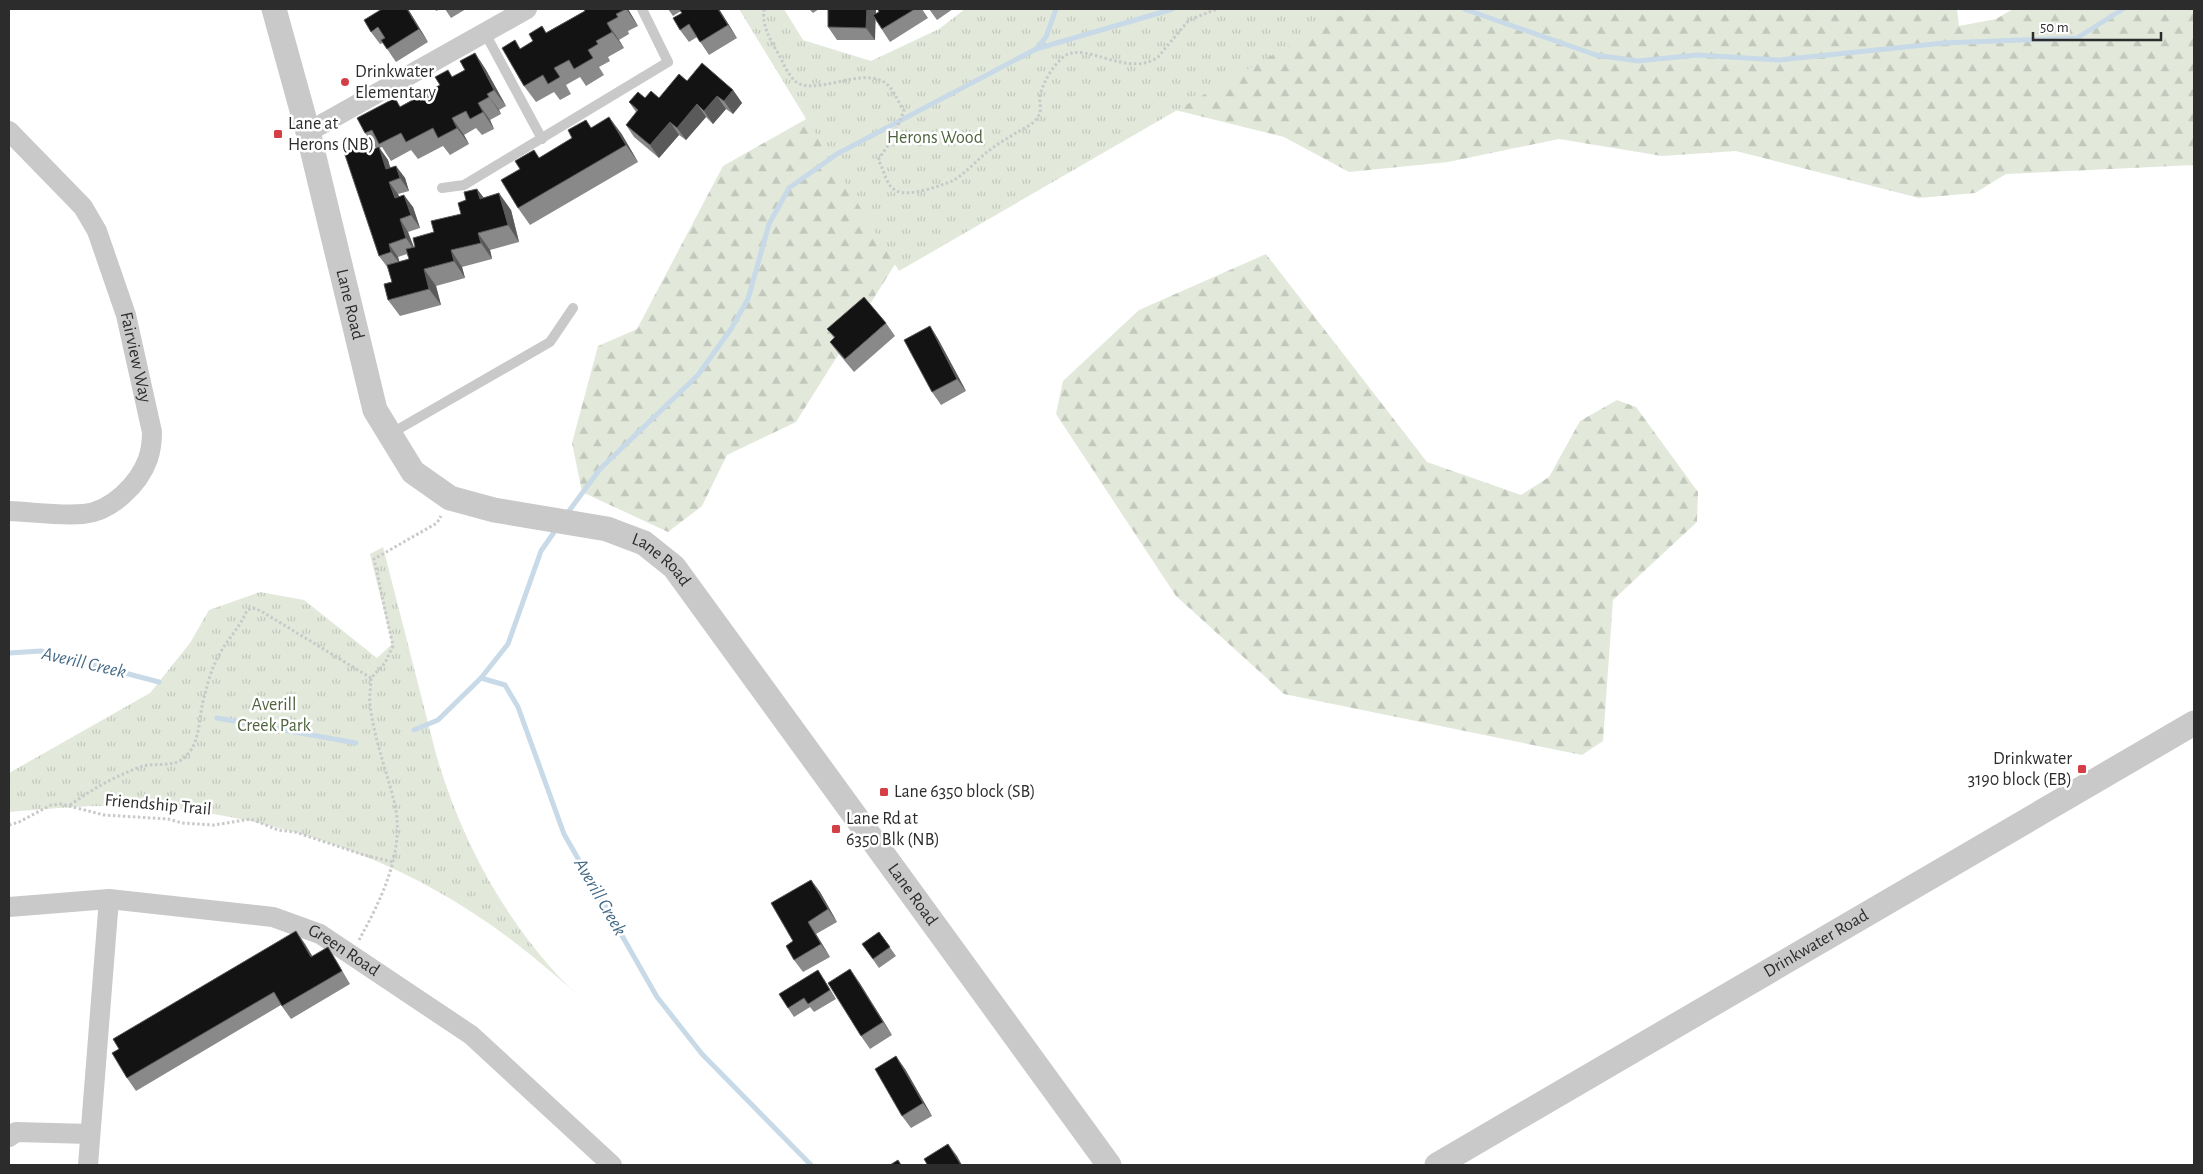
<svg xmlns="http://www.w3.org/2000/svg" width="2203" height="1174" font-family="'Alegreya Sans',sans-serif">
<defs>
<pattern id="forest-firs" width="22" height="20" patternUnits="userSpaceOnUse" patternTransform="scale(1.25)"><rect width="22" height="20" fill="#e2e9db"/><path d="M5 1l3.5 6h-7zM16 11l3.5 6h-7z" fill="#c2c8bc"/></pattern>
<pattern id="park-tufts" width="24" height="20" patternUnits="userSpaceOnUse" patternTransform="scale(1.25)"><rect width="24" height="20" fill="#e2e9db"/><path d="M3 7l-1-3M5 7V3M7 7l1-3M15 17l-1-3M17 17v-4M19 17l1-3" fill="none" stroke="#c2c8bc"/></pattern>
</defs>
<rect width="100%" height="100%" fill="#fff"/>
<g fill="url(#forest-firs)">
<polygon points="1099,9 1957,9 1959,26 1996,19 2013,9 2194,9 2194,165 2006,174 1975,193 1919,198 1736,151 1662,156 1559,139 1448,162 1349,172 1284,137 1139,101 914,234 796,422 727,455 702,506 668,532 582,492 572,443 598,346 637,329 723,166 822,110"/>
<polygon points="1266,254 1427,462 1521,495 1549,477 1580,421 1617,400 1636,407 1698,492 1697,522 1613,600 1603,741 1582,755 1284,694 1176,596 1056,414 1063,381 1139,310"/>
</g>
<g fill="url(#park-tufts)">
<polygon points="739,9 784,9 803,40 871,61 939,29 965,9 1352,9 899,271"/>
<path d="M383 547 436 754C459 833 496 905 551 968 562 981 576 993 589 1005 552 972 515 940 473 913 383 853 275 819 168 808 115 803 62 807 9 812V773L150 693 190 643 209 610 260 592 304 600 377 658 392 644 370 554Z"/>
</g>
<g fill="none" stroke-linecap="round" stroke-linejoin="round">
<g stroke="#c8dae7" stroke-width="5">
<polyline points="1464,9 1596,55 1638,61 1697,55 1779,60 1944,43 2077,38 2123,9"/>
<polyline points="1036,49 1046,37 1056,9"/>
<polyline points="566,515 600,469 698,375 731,329 748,299 769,224 789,188 837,154 1036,49 1173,9"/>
<polyline points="9,653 41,651 159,682"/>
<polyline points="481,678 505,685 518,707 564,834 657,997 702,1054 811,1165"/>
<polyline points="217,718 356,743"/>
<polyline points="414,730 438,720 481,678 508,644 541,551 557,528"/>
</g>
<g stroke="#c9c9c9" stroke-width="3" stroke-dasharray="2.5 2.5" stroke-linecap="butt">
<path d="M764 9C762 27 770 39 779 55 783 63 787 72 793 79 810 99 857 68 882 81 892 85 898 102 904 111L891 141 878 160C885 170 885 186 897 191 909 197 940 186 952 181 964 175 976 161 987 152 996 145 1006 139 1016 133 1024 128 1035 124 1039 115 1042 110 1039 102 1040 96 1042 83 1055 62 1066 55 1088 43 1129 78 1158 57L1189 20 1217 9"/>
<path d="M70 805C91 790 115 776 140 767 153 762 173 768 184 758 202 743 198 715 205 694 208 682 212 667 219 655 228 638 240 628 247 610L253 608 261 611 371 678"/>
<polyline points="9,825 19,822 51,805 61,804 104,815 168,819 182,823 214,825 251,819 278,830 295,832 364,855 393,862"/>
<path d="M359 940C381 900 405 852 395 805 387 772 374 739 370 705 369 696 371 687 371 678L385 663 393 646 374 559 437 523 441 516"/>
</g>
<g stroke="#c9c9c9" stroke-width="10">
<polyline points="485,33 542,139"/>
<polyline points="442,188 464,185 668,62 642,9"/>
<polyline points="390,434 550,342 573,308"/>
</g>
<g stroke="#c9c9c9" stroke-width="20">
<path id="s1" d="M9 131 83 207 97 231 126 315 152 432C152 441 151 450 148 459 139 484 111 512 83 514 59 516 33 512 9 511"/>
<polyline points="308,132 527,9"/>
<path id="s2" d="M9 907 109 899 273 917 320 934 471 1035 612 1165"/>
<polyline points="9,1137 16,1132 90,1134"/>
<polyline points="88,1165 109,899"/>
</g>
<g stroke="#c9c9c9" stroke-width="25">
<path id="s3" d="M274 9 308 132 375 410 413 472 450 498 494 510 607 529 644 543 674 567 1109 1165"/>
<path id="s4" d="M1437 1165 2194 723"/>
</g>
</g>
<g fill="#898989" fill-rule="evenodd">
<polygon points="408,9 428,42 396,62 383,43 380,44 371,32"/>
<polygon points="435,9 441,9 436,11"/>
<polygon points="445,9 466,9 451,18"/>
<polygon points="628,9 638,26 628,31 629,34 619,40 624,48 608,57 610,61 599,67 604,75 586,86 580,77 566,85 571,94 560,100 554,92 536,102 524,86 533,41 547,32 585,11"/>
<polygon points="668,9 719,9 737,38 709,55 697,37 689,42 680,30 682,13 681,11 673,16"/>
<polygon points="809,9 819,9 813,13"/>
<polygon points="876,9 876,14 879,12 878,9 922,9 928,18 890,42 875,19 875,40 837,40 828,27"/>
<polygon points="929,9 953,9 937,20"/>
<path d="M475 53 486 70 506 106 499 110 501 114 490 120 494 129 482 135 476 128 464 135 469 144 450 155 443 146 418 159 411 150 391 161 382 147 379 148 388 160 390 168 396 166 405 178 409 191 398 194 399 196 413 207 420 228 408 232 414 247 461 214 466 200 477 189 484 198 511 210 519 242 490 250 492 259 462 267 465 278 436 286 441 305 400 316 388 300 392 282 388 268 379 256 366 152 376 148 365 133 401 106 440 85 453 76 465 70ZM407 254 409 259 399 262 398 257Z"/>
<polygon points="687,81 733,90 742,103 733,114 726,109 713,124 706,117 686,140 679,135 659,158 634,137 626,125 636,112 629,102 645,98 659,98"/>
<polygon points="591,127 621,133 638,162 530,225 518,208 539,158"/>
<polygon points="886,323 895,336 854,372 839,354 830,342 834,338 827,329"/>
<polygon points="930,326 938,339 966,391 941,405 932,392"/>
<polygon points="811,880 820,892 837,922 816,934 830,957 803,972 794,960 793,941"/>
<polygon points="296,931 312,956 336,960 350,984 291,1019 281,1005 136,1091 127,1078 119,1049"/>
<polygon points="879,932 896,956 879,968 862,944"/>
<polygon points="824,979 836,999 814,1012 810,1007 794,1017 788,1008"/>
<polygon points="859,982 892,1035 870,1049 861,1036"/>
<polygon points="905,1069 932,1116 911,1128 902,1116"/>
</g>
<g fill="#5a5a5a">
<polygon points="407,9 408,9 428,42 419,29"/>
<polygon points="626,9 628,9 638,26 627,10 628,11"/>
<polygon points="718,9 719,9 737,38 728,25"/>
<polygon points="867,9 876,9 875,40 866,28"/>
<polygon points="607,23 619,40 624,48 612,32"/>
<polygon points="475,53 486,70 506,106 494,90"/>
<polygon points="733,90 742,103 733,114 724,101"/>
<polygon points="487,94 499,110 501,114 489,97"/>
<polygon points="717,96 726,109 713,124 704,111"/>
<polygon points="478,103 490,120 494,129 483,112"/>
<polygon points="697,104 706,117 686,140 677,128"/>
<polygon points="609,117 621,133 638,162 626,145"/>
<polygon points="452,118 464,135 469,144 457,128"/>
<polygon points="670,122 679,135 659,158 650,145"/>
<polygon points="360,144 369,156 363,153"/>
<polygon points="379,147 388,160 394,180 386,169"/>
<polygon points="396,166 405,178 409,191 400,178"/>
<polygon points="389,182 398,194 404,210 395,198"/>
<polygon points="477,189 489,205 480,199"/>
<polygon points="499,193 511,210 519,242 508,225"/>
<polygon points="404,195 413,207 420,228 411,215"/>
<polygon points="400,219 408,232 415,251 406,238"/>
<polygon points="478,233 490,250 492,259 481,243"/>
<polygon points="389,244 398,257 400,264 391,252"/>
<polygon points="451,250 462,267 465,278 454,261"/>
<polygon points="424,269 436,286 441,305 429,289"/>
<polygon points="930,326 938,339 966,391 957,379"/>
<polygon points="811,880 820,892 837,922 828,909"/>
<polygon points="808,922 816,934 830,957 821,944"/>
<polygon points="296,931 305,944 320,969 311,957"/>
<polygon points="850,969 859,982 892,1035 883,1022"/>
<polygon points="896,1056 905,1069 932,1116 923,1103"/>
<polygon points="948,1144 957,1156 962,1165 961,1165"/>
</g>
<g fill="#131313" stroke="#5a5a5a">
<polygon points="382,9 407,9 419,29 387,49 381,40 385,38 378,27 371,32 364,20"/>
<polygon points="584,9 626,9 616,14 618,17 607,23 612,32 596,41 598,44 588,50 593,58 574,69 569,60 554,68 560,77 548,84 543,75 524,86 502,48 515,40 520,49 533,41 529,34 542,26 546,33 585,11"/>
<polygon points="679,9 718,9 728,25 700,42 689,24 680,30 673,18 682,13"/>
<polygon points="828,9 867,9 866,28 828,27"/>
<polygon points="878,9 915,9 882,29 873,15 879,12"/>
<polygon points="475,53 494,90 487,94 489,97 478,103 483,112 470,119 466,111 452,118 457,128 438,138 433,128 406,142 401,133 379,144 372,130 365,133 357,118 395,98 400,107 440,85 435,77 448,70 452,77 465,70 460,61"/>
<polygon points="702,63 733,90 724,101 717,96 704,111 697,104 677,128 670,122 650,145 626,125 638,110 629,102 638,92 645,98 651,91 659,98 679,74 687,81"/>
<polygon points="609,117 626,145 518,208 501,180 520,169 515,161 534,150 539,158 572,138 568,130 586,120 591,128"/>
<polygon points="360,144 363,153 379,147 386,169 396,166 400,178 389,182 395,198 404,195 411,215 400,219 406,238 389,244 391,252 379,256 343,149"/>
<polygon points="477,189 480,199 499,193 508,225 478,233 481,243 451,250 454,261 424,269 429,289 388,300 384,284 392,282 387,265 409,259 406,249 415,247 413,238 434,232 431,221 461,214 458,203 466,200 464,192"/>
<polygon points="864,297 886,323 845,359 830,342 835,337 827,329"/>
<polygon points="930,326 957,379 932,392 904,340"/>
<polygon points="811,880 828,909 808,922 821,944 794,960 786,946 793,941 771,903"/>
<polygon points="296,931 311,957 328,947 342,971 282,1006 274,992 127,1078 112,1053 119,1049 113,1039"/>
<polygon points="879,932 890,947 873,959 862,944"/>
<polygon points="850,969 883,1022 861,1036 828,983"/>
<polygon points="818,970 830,990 808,1004 804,998 788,1008 779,994"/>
<polygon points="896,1056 923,1103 902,1116 875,1069"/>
<polygon points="948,1144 961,1165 924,1165 927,1164 924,1159"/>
<polygon points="898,1160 901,1165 890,1165"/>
</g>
<g fill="#d43e45" stroke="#fff" stroke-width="2">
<circle cx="345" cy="82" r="5"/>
<rect x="273" y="129" width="10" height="10" rx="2.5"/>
<rect x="2077" y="764" width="10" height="10" rx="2.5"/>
<rect x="879" y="787" width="10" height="10" rx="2.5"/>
<rect x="831" y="824" width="10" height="10" rx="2.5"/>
</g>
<g text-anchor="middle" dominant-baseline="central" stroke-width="5" stroke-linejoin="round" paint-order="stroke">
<g font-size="18" fill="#2c2c2c" stroke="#fff" text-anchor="start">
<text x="355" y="72">Drinkwater<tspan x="355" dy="21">Elementary</tspan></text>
<text x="288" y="124">Lane at<tspan x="288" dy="21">Herons (NB)</tspan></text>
<text x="2072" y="759" text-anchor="end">Drinkwater<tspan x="2072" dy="21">3190 block (EB)</tspan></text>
<text x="894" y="792">Lane 6350 block (SB)</text>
<text x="846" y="819">Lane Rd at<tspan x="846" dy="21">6350 Blk (NB)</tspan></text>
</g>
<g font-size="18" fill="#4f633e" stroke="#fff">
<text x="935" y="138">Herons Wood</text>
<text x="274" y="705">Averill<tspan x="274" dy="21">Creek Park</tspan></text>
</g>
<g font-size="18" fill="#2c2c2c" stroke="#fff">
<text stroke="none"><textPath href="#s3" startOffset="305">Lane Road</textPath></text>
<text stroke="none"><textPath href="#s1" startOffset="266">Fairview Way</textPath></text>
<text stroke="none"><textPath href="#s3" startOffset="755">Lane Road</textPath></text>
<text transform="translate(158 805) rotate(5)">Friendship Trail</text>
<text stroke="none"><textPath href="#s3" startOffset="1175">Lane Road</textPath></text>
<text stroke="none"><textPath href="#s4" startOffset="439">Drinkwater Road</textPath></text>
<text stroke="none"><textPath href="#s2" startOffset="344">Green Road</textPath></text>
</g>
<g font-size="19" font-style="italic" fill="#436a86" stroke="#fff">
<text transform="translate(84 663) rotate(13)">Averill Creek</text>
<text transform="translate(600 897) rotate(60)">Averill Creek</text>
</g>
</g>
<rect width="2203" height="1174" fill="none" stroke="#2c2c2c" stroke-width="20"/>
<path d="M2033 32v8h128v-8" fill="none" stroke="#2c2c2c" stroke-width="2.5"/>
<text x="2040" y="32" font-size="15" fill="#2c2c2c" stroke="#ffffff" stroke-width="4" paint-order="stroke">50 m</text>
</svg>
